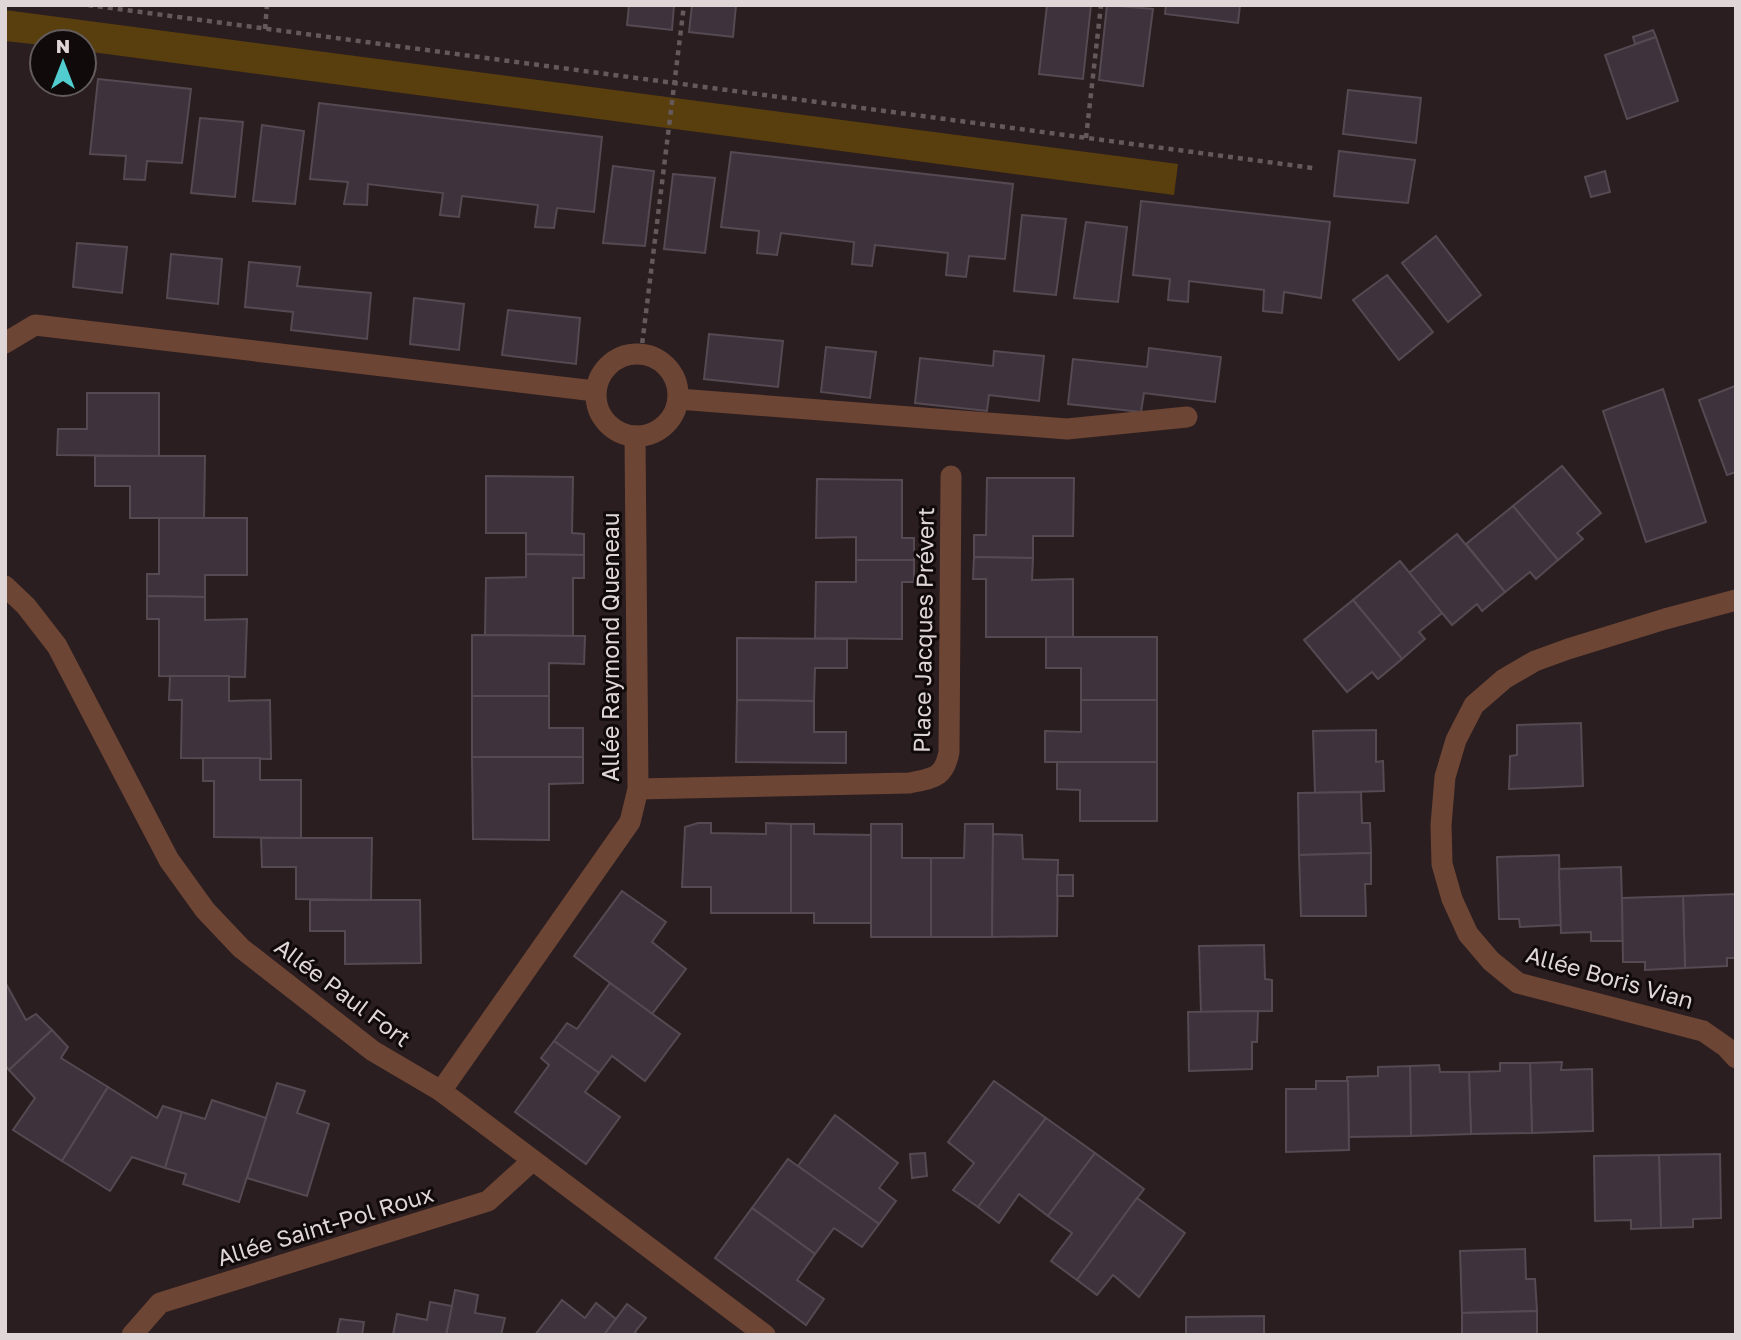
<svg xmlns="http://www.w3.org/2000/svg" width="1741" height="1340" font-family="'Golos Text',sans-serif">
<rect width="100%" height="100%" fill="#2b1e20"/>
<polygon fill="#5a3f0e" points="5,10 1178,164 1174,195 84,51 84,42 42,42 42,45 5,41"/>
<g fill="#3e333c" stroke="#554952" stroke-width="2">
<polygon points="629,5 674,5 672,30 627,25"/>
<polygon points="692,5 736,5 733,37 689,32"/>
<polygon points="1047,5 1091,5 1083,79 1039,74"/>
<polygon points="1107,5 1153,9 1143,86 1099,80"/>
<polygon points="1166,5 1240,5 1238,23 1165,14"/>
<polygon points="1653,30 1656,37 1635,44 1633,37"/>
<polygon points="1656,37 1678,101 1627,119 1605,55"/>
<polygon points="98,79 191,89 182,163 147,161 145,180 124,179 126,156 90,154"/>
<polygon points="1348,90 1421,98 1416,143 1343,134"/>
<polygon points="319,103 602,137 594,212 557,208 554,228 535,227 538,205 462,196 459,217 440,215 443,193 368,184 367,205 344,204 348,182 310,179"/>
<polygon points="200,118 243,122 235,197 191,193"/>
<polygon points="262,125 304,131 295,204 253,201"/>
<polygon points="1339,151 1415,160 1408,203 1334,196"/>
<polygon points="731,152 1013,184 1005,259 969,256 966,277 946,275 948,253 875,245 872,266 852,264 854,242 781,233 777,255 757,253 759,231 721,227"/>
<polygon points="613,166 654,171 645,246 603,243"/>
<polygon points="1605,171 1610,192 1591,197 1585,177"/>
<polygon points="673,174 715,178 705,253 664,249"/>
<polygon points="1141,201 1330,222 1321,298 1284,292 1282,313 1263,311 1264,290 1189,281 1188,302 1168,300 1170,279 1133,275"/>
<polygon points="1022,215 1066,219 1056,295 1014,291"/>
<polygon points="1086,222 1127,227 1118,302 1074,298"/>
<polygon points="1436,236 1481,295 1448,322 1402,263"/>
<polygon points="77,243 127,247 122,293 73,287"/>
<polygon points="171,254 222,259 218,304 167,298"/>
<polygon points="249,262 300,267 297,286 371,293 367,339 291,330 293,312 245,307"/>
<polygon points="1387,275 1433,332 1399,360 1353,300"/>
<polygon points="414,298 464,304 459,350 410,344"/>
<polygon points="508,310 580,318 576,364 502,355"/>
<polygon points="709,334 783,341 778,387 704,379"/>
<polygon points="826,347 876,352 870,398 821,392"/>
<polygon points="1149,348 1221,357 1215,402 1144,393 1141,412 1068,404 1073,359 1147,367"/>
<polygon points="994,351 1044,356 1039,401 989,395 987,411 915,403 920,358 993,366"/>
<polygon points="1735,386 1736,472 1727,475 1699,400"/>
<polygon points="1663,389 1706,522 1646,542 1603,411"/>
<polygon points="87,393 159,393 159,456 57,455 58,429 87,429"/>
<polygon points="95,456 205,456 204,518 130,518 130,486 95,486"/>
<polygon points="1562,466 1601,513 1577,533 1583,539 1558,560 1513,506"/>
<polygon points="486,476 573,477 572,533 584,534 584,555 526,554 526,533 486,533"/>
<polygon points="987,478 1074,478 1073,536 1033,536 1033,558 974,557 974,535 986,535"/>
<polygon points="817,479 902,480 902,538 914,538 914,560 856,560 856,537 816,538"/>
<polygon points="1513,506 1558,560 1536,579 1530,572 1505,592 1466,544"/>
<polygon points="159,518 247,518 247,575 205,575 205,597 147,596 147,574 159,574"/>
<polygon points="1457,534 1505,592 1482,611 1477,604 1452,625 1409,573"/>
<polygon points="526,554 584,555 584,578 573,578 573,636 485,635 486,578 526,577"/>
<polygon points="974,557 1033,558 1032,580 1073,579 1073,637 986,637 986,579 973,579"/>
<polygon points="856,560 914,560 914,582 902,582 902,639 815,638 816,582 856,582"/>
<polygon points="1400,561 1442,613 1419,632 1425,639 1402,659 1353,600"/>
<polygon points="147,596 205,597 205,620 247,619 245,677 159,676 159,619 147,619"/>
<polygon points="1353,600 1402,659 1378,679 1372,672 1347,692 1304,640"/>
<polygon points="472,635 585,636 584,664 549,663 549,696 472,696"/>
<polygon points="1046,637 1157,637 1157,700 1081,700 1081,668 1046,668"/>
<polygon points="737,638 847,639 847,668 815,668 814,701 737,700"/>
<polygon points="170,676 229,676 229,701 270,700 271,759 181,758 182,700 169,700"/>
<polygon points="472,696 549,696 549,728 583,728 583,757 472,757"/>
<polygon points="737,700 814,701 814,732 846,732 846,763 736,762"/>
<polygon points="1081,700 1157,700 1157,762 1045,762 1045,731 1081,732"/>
<polygon points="1581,723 1583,786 1509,789 1510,756 1517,755 1517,725"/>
<polygon points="1376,730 1376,762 1383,761 1384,791 1315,793 1313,731"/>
<polygon points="472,757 583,757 583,783 549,784 549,840 473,839"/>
<polygon points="203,758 260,758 260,780 301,780 301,838 214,837 214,781 203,781"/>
<polygon points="1057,762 1157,762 1157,821 1080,821 1080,790 1057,789"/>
<polygon points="1361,792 1362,823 1370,823 1371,853 1299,855 1298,793"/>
<polygon points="698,823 711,823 711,833 766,834 766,823 791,824 791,913 711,913 711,887 682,887 685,827"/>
<polygon points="791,824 814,824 814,834 871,835 871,923 814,923 814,913 791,913"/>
<polygon points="871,824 902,824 902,858 931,858 931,937 871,937"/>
<polygon points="965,824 993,824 992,937 931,937 931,858 964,858"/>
<polygon points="993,834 1022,835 1023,859 1058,860 1057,936 992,937"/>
<polygon points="261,838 372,838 371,900 296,899 296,867 262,867"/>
<polygon points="1371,853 1371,884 1365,884 1366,916 1301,916 1299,855"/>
<polygon points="1559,855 1561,925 1520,927 1519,919 1499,919 1497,857"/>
<polygon points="1621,867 1623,941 1591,941 1591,932 1561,933 1559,869"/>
<rect x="1057" y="875" width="16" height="21"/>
<polygon points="622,891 666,922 652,942 686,969 652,1014 574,956"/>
<polygon points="1736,894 1736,958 1727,958 1727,966 1685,968 1683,896"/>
<polygon points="1683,896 1685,968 1645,970 1645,962 1623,962 1622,898"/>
<polygon points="310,900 420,900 421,963 345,964 345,931 310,931"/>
<polygon points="1264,945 1265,979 1272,980 1272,1011 1201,1012 1199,946"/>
<polygon points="5,982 26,1020 36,1014 52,1030 9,1070 5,1065"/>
<polygon points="610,983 680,1034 645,1081 612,1056 599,1073 554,1041 567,1023 577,1029"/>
<polygon points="1258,1011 1257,1042 1252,1042 1252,1069 1189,1071 1188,1012"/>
<polygon points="52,1030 68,1047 61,1058 108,1087 62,1161 13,1130 35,1098 9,1070"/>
<polygon points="554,1041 599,1073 585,1092 620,1117 586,1164 515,1112 549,1065 541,1058"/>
<polygon points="1562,1062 1561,1070 1592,1069 1593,1131 1532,1133 1530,1063"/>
<polygon points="1500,1063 1530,1063 1532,1133 1471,1134 1469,1072 1500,1071"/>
<polygon points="1439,1065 1440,1072 1469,1072 1471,1134 1411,1136 1410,1066"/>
<polygon points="1410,1066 1411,1136 1349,1137 1347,1077 1378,1076 1378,1067"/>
<polygon points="994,1081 1046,1118 978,1207 953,1190 974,1163 948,1142"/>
<polygon points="1316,1081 1348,1081 1349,1150 1286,1152 1286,1089 1316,1089"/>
<polygon points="277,1083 305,1091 297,1113 329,1124 307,1196 247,1178"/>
<polygon points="108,1087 157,1118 163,1106 182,1112 165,1168 132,1157 110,1191 62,1161"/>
<polygon points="212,1100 266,1118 239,1202 183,1184 186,1174 165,1168 182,1112 205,1119"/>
<polygon points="835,1115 898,1163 879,1188 896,1201 879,1224 798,1166"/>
<polygon points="1046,1118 1095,1153 1048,1216 1019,1194 999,1223 978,1207"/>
<polygon points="925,1153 927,1176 912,1178 910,1154"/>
<polygon points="1095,1153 1144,1189 1077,1280 1051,1261 1072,1233 1048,1216"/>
<polygon points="1720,1154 1721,1218 1693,1219 1693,1227 1661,1228 1659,1155"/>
<polygon points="1659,1155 1661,1228 1631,1229 1631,1220 1595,1221 1594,1156"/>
<polygon points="788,1159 879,1224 862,1247 834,1228 815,1254 752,1208"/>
<polygon points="1137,1198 1185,1233 1139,1297 1113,1275 1097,1295 1077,1280"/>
<polygon points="752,1208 815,1254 797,1280 824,1299 806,1325 715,1258"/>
<polygon points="1525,1249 1526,1279 1535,1279 1537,1311 1462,1313 1460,1251"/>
<polygon points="455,1290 478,1295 475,1313 505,1318 501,1335 446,1335"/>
<polygon points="562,1300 585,1318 596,1303 616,1319 604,1335 535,1335"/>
<polygon points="430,1302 452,1306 446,1335 393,1335 397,1314 427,1320"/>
<polygon points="627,1304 646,1318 635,1332 638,1335 604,1335"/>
<polygon points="1537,1311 1537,1335 1462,1335 1462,1313"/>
<polygon points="1264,1316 1264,1335 1186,1335 1186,1317"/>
<polygon points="340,1319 364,1322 362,1335 337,1335"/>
</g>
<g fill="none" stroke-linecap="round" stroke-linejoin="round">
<g stroke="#65595b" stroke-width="4.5" stroke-dasharray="5 5" stroke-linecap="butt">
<polyline points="88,5 1313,168"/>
<polyline points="265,29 267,5"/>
<polyline points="1086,138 1101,5"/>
<polyline points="641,353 684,5"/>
</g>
<g stroke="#6d4534" stroke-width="21">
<polyline points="5,343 35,325 595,391"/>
<circle cx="637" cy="395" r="41"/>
<polyline points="678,399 1067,429 1187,417"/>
<polyline points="5,586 26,606 57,646 169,860 205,910 241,948 373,1051 441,1091 765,1335"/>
<polyline points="1736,600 1665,619 1568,649 1535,661 1504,679 1474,705 1456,740 1445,777 1441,825 1442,864 1452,899 1468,934 1491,961 1518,983 1703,1031 1726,1047 1736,1058"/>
<path d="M638 789 909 783C932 778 944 779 949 752L951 476"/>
<polyline points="441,1091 630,822 638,789 635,436"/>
<polyline points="132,1335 160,1303 488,1201 532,1161"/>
</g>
</g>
<g text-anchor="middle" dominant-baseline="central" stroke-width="6" stroke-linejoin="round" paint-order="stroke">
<g font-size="23" fill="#dfd6d7" stroke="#100a0a">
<text transform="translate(923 630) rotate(-89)">Place Jacques Prévert</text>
<text transform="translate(610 647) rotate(-90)">Allée Raymond Queneau</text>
<text transform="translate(1610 977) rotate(16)">Allée Boris Vian</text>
<text transform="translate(343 992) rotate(37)">Allée Paul Fort</text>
<text transform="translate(325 1225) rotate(-17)">Allée Saint-Pol Roux</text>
</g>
</g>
<rect width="1741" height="1340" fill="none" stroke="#dfd6d7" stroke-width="14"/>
<g transform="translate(63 63)"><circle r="33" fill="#100a0a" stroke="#635c5c" stroke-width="2"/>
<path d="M0-5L12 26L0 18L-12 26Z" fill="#52cdcf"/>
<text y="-10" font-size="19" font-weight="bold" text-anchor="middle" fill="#dfd6d7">N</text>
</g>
</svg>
